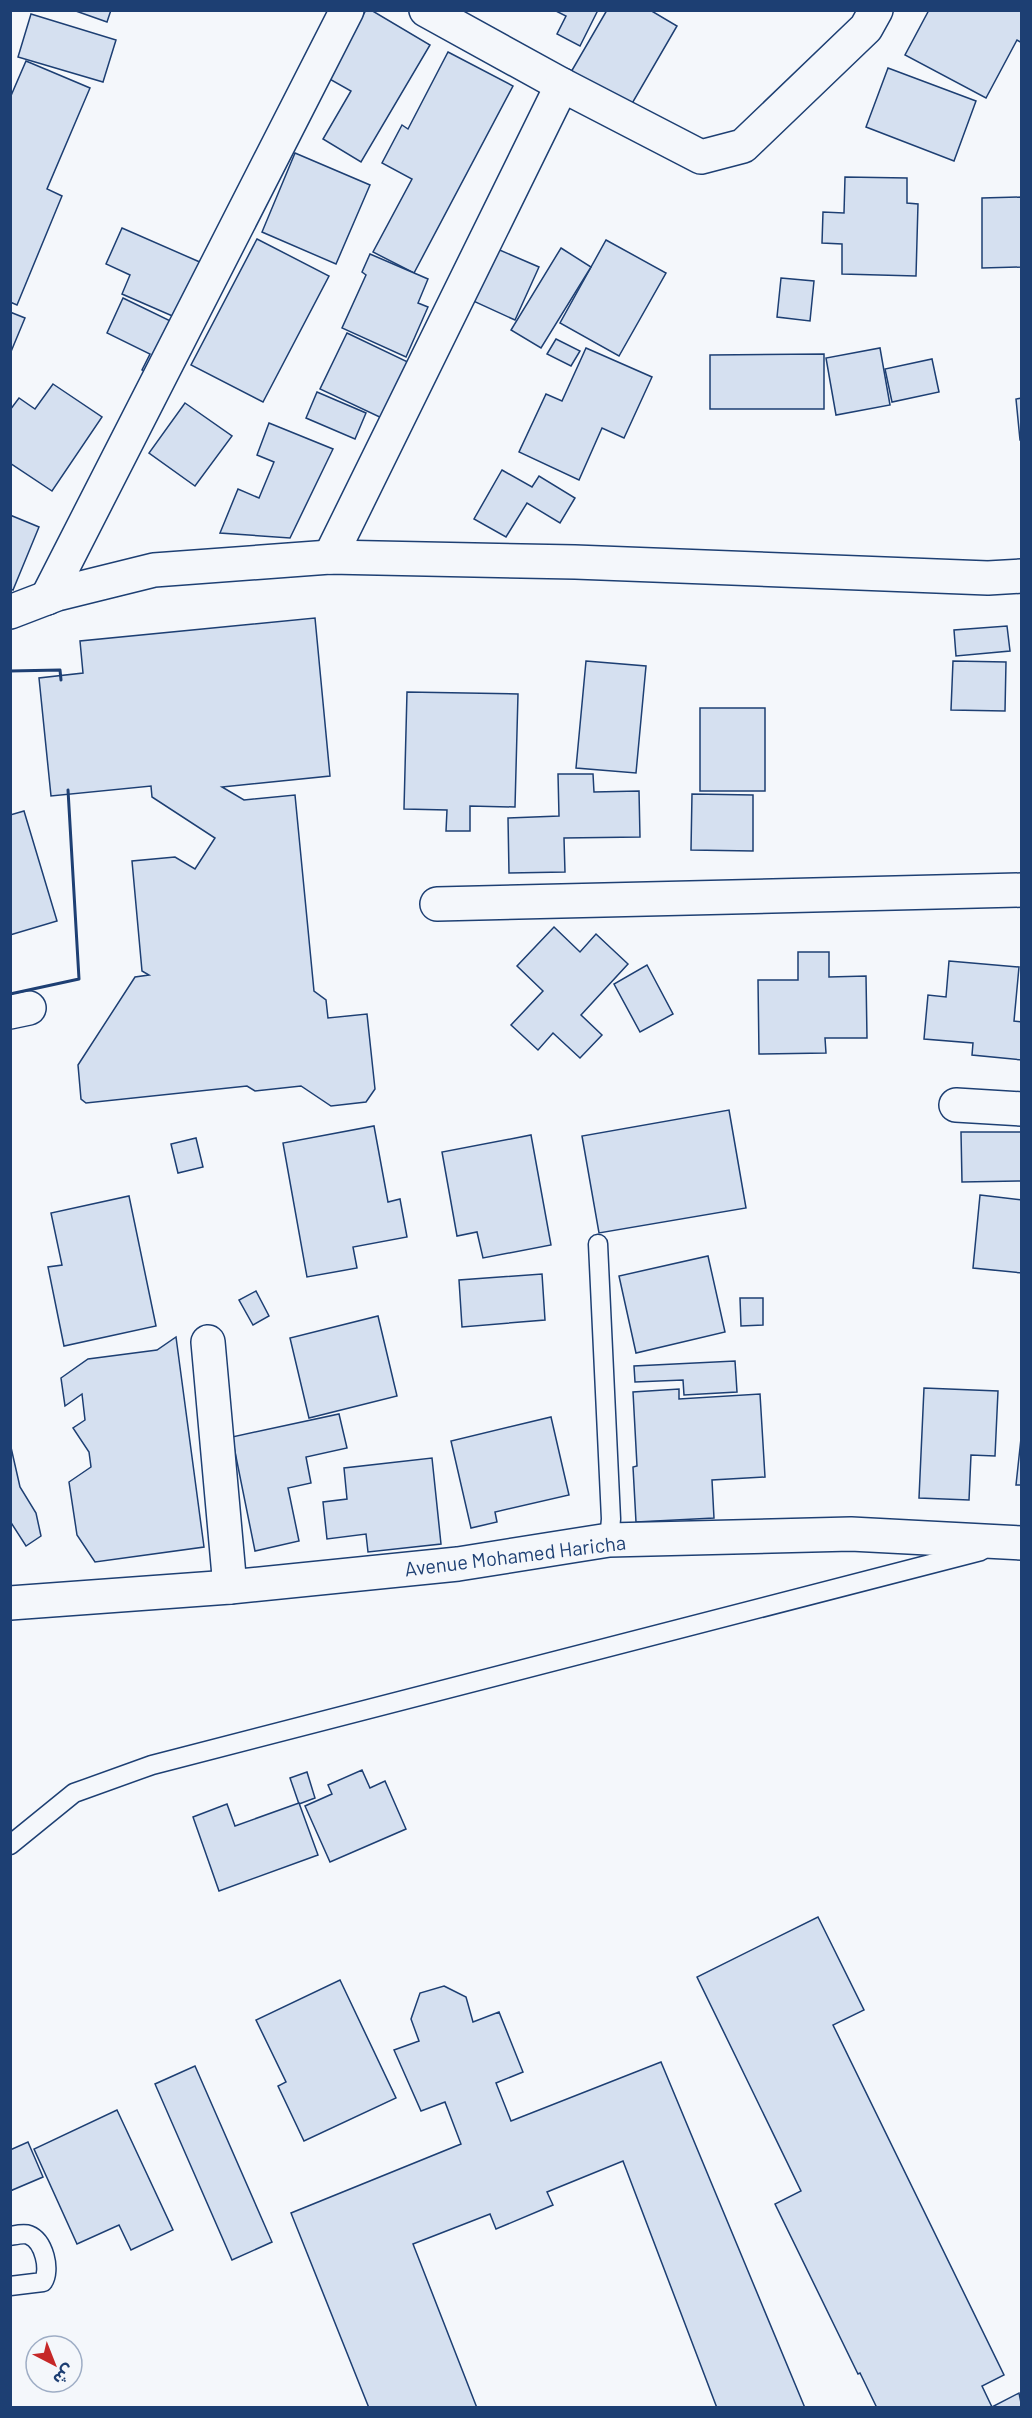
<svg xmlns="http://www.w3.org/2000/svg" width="1032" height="2418" font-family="Barlow,'Noto Sans Arabic',sans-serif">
<rect width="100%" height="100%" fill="#f4f7fb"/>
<g fill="#d5e0f0" stroke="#1d3f73" stroke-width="1.5">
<polygon points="73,10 111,10 107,22"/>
<polygon points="366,10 371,10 430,45 361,162 323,139 351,91 326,77"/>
<polygon points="554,10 598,10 580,46 557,34 566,16"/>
<polygon points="607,10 650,10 677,26 630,107 571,72"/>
<polygon points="929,10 1022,10 1022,43 1017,40 986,98 905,55"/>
<polygon points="31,14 116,40 103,82 18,57"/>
<polygon points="448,52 513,86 414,273 373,252 412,179 382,163 402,125 408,129"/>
<polygon points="26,61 90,88 47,189 62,196 17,305 10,302 10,98"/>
<polygon points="888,68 976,101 954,161 866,127"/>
<polygon points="295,153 370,185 336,264 262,232"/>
<polygon points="845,177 907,178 907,203 918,204 916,276 842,274 842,244 822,243 823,212 844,213"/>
<polygon points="1022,197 1022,267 982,268 982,198"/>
<polygon points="122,228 202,263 177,318 122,294 130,275 106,264"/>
<polygon points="257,239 329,276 263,402 191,365"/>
<polygon points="606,240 666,273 619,356 560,323"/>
<polygon points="495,248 539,267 515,320 471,300"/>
<polygon points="561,248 591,267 541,348 511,330"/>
<polygon points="370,254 428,279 418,303 428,307 406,357 342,328 366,275 362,272"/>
<polygon points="781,278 814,281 810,321 777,317"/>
<polygon points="123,298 189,330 165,380 142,370 150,354 107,333"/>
<polygon points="10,312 25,318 10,354"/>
<polygon points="347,333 412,364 386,420 320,389"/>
<polygon points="556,339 580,351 571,366 547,354"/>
<polygon points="586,348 652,377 624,438 602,428 579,480 519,452 546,394 562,401"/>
<polygon points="880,348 890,405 836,415 826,358"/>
<polygon points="824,354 824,409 710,409 710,355"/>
<polygon points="932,359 939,392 892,402 885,369"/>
<polygon points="53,384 102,417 52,491 10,463 10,410 19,398 35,409"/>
<polygon points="317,392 366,413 355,439 306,418"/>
<polygon points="1022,398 1022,440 1020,440 1016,399"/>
<polygon points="185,403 232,436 195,486 149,453"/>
<polygon points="269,423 333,449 290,538 220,533 238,489 259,498 274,462 257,455"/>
<polygon points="502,470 532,487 539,476 575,498 560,523 527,503 506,537 474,519"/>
<polygon points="10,515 39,527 13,590 10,589"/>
<polygon points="315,618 330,776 222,787 244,800 295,795 314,991 326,1000 328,1018 367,1014 375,1089 366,1102 331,1106 301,1086 255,1091 247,1086 86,1103 81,1099 78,1065 135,977 149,975 142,971 132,861 175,857 195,869 215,838 152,797 151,786 51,796 39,678 83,673 80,641"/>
<polygon points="1007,626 1010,651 956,656 954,630"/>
<polygon points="586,661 646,666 636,773 576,768"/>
<polygon points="953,661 1006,662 1005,711 951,710"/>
<polygon points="407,692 518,694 515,807 470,806 470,831 446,831 447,810 404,809"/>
<rect x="700" y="708" width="65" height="83"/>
<polygon points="558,774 593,774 594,792 639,791 640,837 564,838 565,872 509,873 508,818 559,816"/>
<polygon points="692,794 753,795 753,851 691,850"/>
<polygon points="24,811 57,921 10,935 10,815"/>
<polygon points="554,927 580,952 596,934 628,964 581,1015 602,1035 580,1058 553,1033 538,1050 511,1025 543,991 517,966"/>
<polygon points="798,952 829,952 829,977 866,976 867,1038 825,1038 826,1053 759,1054 758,980 798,980"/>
<polygon points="949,961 1019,967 1014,1021 1022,1022 1022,1060 972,1055 973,1043 924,1039 928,995 946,997"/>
<polygon points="647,965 673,1014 640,1032 614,984"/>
<polygon points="729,1110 746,1208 599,1233 582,1136"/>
<polygon points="374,1126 388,1202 400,1199 407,1237 353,1247 357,1268 307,1277 283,1143"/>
<polygon points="961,1132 1022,1132 1022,1181 962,1182"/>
<polygon points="531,1135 551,1245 483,1258 477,1232 457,1236 442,1152"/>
<polygon points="196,1138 203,1167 178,1173 171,1144"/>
<polygon points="980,1195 1022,1200 1022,1273 973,1268"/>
<polygon points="129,1196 156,1326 64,1346 48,1267 62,1265 51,1213"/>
<polygon points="708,1256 725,1332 636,1353 619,1276"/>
<polygon points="542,1274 545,1320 462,1327 459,1280"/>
<polygon points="256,1291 269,1316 253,1325 239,1300"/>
<polygon points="740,1298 763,1298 763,1325 741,1326"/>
<polygon points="378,1316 397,1396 309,1418 290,1338"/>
<polygon points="176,1337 204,1547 95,1562 77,1535 69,1482 91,1467 89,1452 73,1428 85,1420 82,1394 65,1406 61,1378 88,1359 157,1350"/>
<polygon points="735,1361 737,1392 684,1395 683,1380 635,1382 634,1366"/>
<polygon points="924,1388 998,1391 995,1456 971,1455 969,1500 919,1498"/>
<polygon points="679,1389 679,1399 760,1394 765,1477 712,1480 714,1518 636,1522 633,1467 637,1466 633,1392"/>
<polygon points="339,1414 347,1448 306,1457 311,1483 288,1488 299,1541 255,1551 232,1437"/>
<polygon points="551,1417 569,1495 495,1512 497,1522 471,1528 451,1441"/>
<polygon points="1022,1429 1022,1485 1016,1485"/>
<polygon points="10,1443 20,1487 36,1513 41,1536 26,1546 10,1521"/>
<polygon points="432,1458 441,1544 368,1552 366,1534 327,1539 323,1502 347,1499 344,1468"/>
<polygon points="362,1770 370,1788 385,1781 406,1829 330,1862 305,1806 332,1794 328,1785"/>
<polygon points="307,1772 315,1798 299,1804 290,1778"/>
<polygon points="299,1803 318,1855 219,1891 193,1817 227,1804 235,1826"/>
<polygon points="818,1917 864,2010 833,2025 1004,2375 982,2386 992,2407 1019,2393 1022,2408 877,2408 860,2373 858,2374 775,2204 801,2191 697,1977"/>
<polygon points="340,1980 396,2098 304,2141 278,2086 286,2082 256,2020"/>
<polygon points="444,1986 466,1997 473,2022 499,2012 523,2072 496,2083 511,2121 661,2062 805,2408 717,2408 623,2161 547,2192 553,2205 496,2229 490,2214 413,2244 477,2408 369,2408 291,2213 461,2144 445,2102 421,2111 394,2050 419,2041 411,2019 420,1993"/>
<polygon points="195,2066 272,2242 232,2260 155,2084"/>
<polygon points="117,2110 173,2230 131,2250 119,2225 77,2244 34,2149"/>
<polygon points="28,2142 43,2177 10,2191 10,2150"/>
</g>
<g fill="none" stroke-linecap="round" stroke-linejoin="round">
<defs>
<g id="service">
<polyline points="598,1244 611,1519 609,1540"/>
<polyline points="10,1845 74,1793 152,1765 981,1551"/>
<path d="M10 2236C16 2235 24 2233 29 2235 44 2241 51 2270 43 2282L10 2286"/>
</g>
<g id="minor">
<polyline points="426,10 562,85 701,157 743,146 866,28 876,10"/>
<polyline points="330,557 562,85"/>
<polyline points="47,598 347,10"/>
<polyline points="10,612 57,594 154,570 330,557 575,562 988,578 1022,576"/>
<polyline points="437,904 1022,890"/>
<polyline points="10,1012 29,1008"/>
<polyline points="956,1105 1022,1109"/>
<polyline points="208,1342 230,1587"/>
</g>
<polyline id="tertiary" points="10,1603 230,1587 458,1564 609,1540 851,1534 1022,1543"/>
</defs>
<use href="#service" stroke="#1d3f73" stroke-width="21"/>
<use href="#minor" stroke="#1d3f73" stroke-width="36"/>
<use href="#tertiary" stroke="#1d3f73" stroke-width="36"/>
<use href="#service" stroke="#f4f7fb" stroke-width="18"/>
<use href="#minor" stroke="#f4f7fb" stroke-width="33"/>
<use href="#tertiary" stroke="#f4f7fb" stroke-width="33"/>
<g stroke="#1d3f73" stroke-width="3">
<polyline points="10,671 60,670 61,680"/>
<polyline points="10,994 79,979 68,790"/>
</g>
</g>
<g text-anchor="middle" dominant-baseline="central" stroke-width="4.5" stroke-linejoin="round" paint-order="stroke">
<g font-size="20" fill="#1d3f73" stroke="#f4f7fb">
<text transform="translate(515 1555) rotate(-7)">Avenue Mohamed Haricha</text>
</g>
</g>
<rect width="1032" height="2418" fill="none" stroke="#1d3f73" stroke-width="24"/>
<g transform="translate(54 2364) rotate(138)"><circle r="28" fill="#f4f7fb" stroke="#9eadc5" stroke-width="1.5"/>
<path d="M0-4.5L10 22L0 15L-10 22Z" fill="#c62828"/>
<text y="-9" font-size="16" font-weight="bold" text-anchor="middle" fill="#1d3f73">ش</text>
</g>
</svg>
